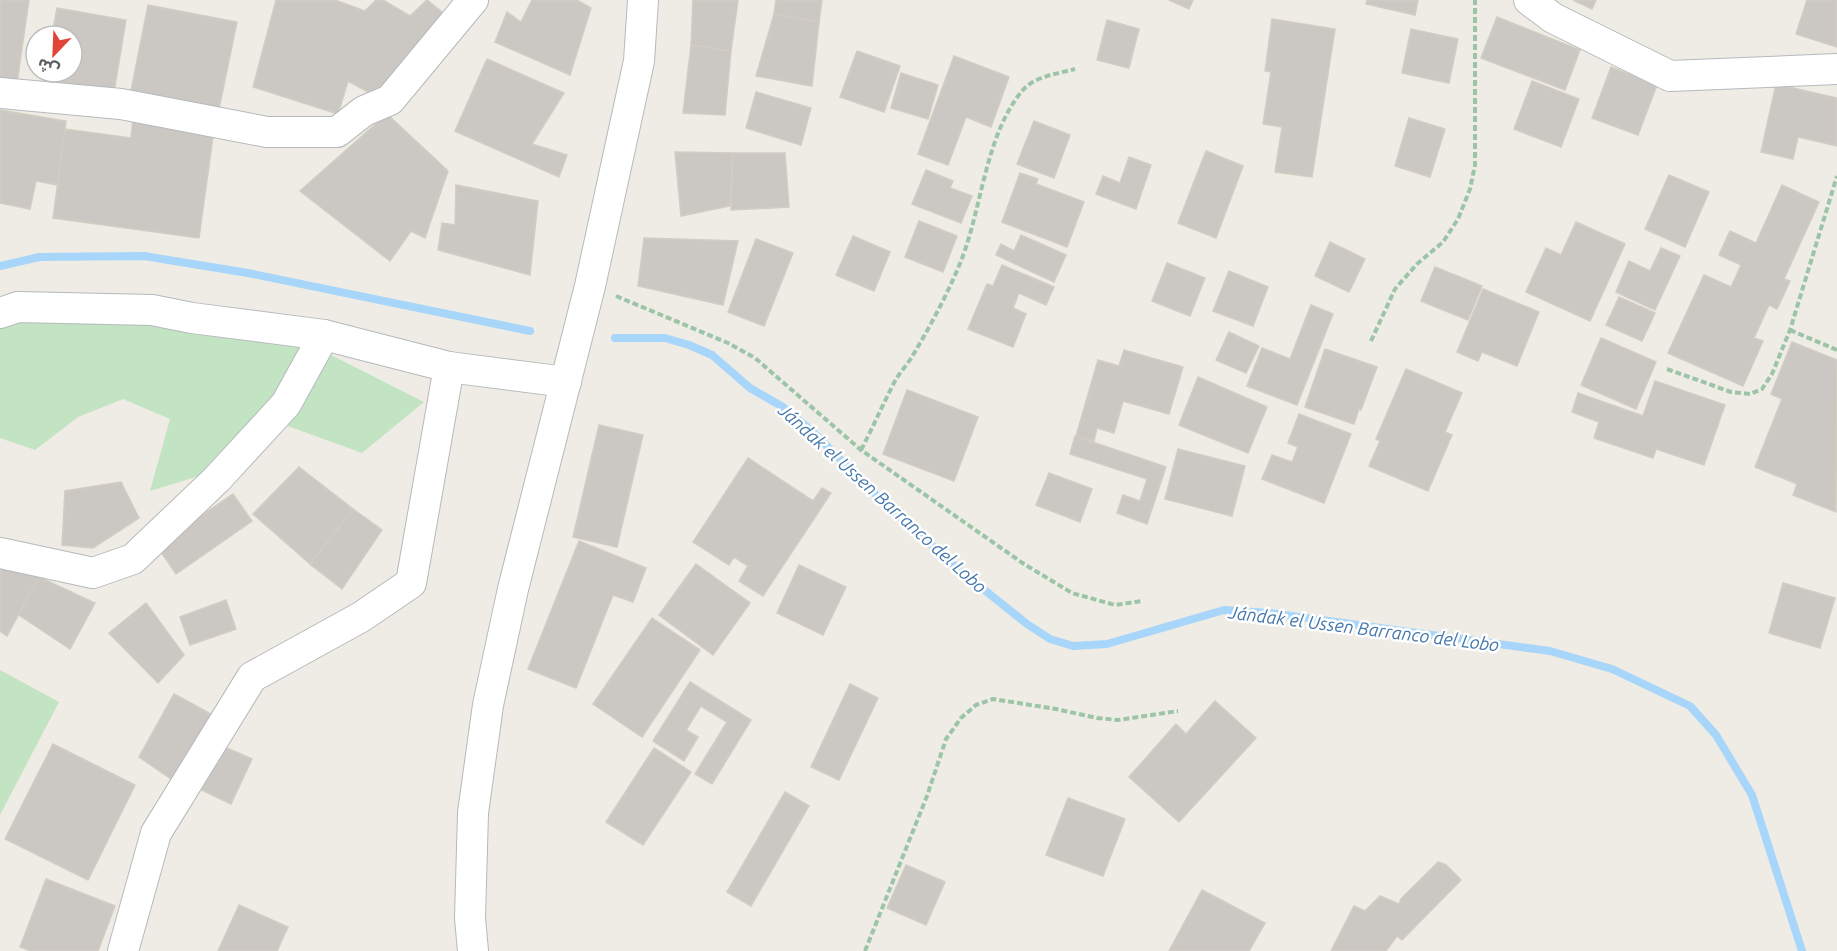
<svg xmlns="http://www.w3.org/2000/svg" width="1837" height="951" font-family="Ubuntu,'Noto Sans Arabic',sans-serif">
<rect width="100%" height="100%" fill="#eeece4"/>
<g fill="#c2e4c2">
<polygon points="109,317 275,320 327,353 424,402 362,453 285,425 222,469 150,491 170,419 123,399 78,417 35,450 0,438 0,323"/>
<polygon points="0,670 59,702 0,815"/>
</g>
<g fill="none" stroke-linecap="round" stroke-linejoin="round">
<g stroke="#a7d6fa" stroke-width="8">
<polyline points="0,266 39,257 144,256 248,273 530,331"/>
<polyline points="615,338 665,338 689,345 712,355 750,388 783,407 813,432 876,495 957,568 1027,624 1050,639 1073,646 1107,644 1224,610 1270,613 1550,651 1612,669 1690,706 1716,735 1752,795 1802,951"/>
</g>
</g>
<g fill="#cbc8c3" stroke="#d2cdc3" stroke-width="1.5">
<polygon points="0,0 29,0 17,83 0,80"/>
<polygon points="276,0 335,0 365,11 376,0 383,0 410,16 427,0 447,16 377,97 348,81 338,114 253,87"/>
<polygon points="532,0 577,0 591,8 570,75 495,42 507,12 521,22"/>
<polygon points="693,0 738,0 731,51 691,45"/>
<polygon points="776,0 822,0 819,22 774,14"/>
<polygon points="1169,0 1193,0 1189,9"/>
<polygon points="1367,0 1418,0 1415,15 1366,4"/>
<polygon points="1573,0 1596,0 1592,9"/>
<polygon points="1807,0 1837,0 1837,47 1796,34"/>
<polygon points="148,5 237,22 218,114 130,96"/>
<polygon points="57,8 126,20 114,92 44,80 46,72 72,72 72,36 52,36"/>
<polygon points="774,14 819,22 812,86 756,76"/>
<polygon points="1497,17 1580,50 1565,90 1481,58"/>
<polygon points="1272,19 1335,29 1312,177 1275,172 1282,127 1263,124 1271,72 1265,71"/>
<polygon points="1107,20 1139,29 1129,68 1097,60"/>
<polygon points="1411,29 1458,39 1449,83 1402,73"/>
<polygon points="691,45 731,51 725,115 683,113"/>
<polygon points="857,51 900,66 884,112 840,97"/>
<polygon points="954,56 1009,77 991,127 966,117 948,165 918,154"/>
<polygon points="487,59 564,93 532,144 567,155 559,177 455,131"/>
<polygon points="1611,67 1657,85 1638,135 1592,118"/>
<polygon points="901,73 938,85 928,119 891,108"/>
<polygon points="1532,81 1579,99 1561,147 1514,129"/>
<polygon points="1776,84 1837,98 1837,146 1798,137 1793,159 1761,152"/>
<polygon points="756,92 811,108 801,145 746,128"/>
<polygon points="0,110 66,121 58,185 36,181 30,209 0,203"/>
<polygon points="387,114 448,171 425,238 411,231 390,261 300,191"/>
<polygon points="133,118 214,130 199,238 53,218 65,129 131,138"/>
<polygon points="1409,118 1445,129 1430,177 1395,166"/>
<polygon points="1034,121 1070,135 1054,178 1017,164"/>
<polygon points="1206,151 1243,166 1216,238 1178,223"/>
<polygon points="675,152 733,153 730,206 681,216"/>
<polygon points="733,153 785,153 789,207 731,210"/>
<polygon points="1129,157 1151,165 1136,209 1096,194 1103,176 1120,183"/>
<polygon points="926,170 953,181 950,188 972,196 961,223 912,204"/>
<polygon points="1020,173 1038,179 1036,184 1084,202 1067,247 1002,222"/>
<polygon points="1669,175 1709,192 1685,247 1645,229"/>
<polygon points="456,185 538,201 530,275 438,250 442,223 455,225"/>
<polygon points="1782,185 1819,202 1784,279 1790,281 1777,309 1769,305 1754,338 1763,341 1743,386 1668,353 1704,275 1731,287 1741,265 1719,255 1730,231 1756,243"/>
<polygon points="919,221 957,236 943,272 905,257"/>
<polygon points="1576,222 1625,244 1590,321 1526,292 1546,248 1561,255"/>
<polygon points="1021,235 1066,255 1054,282 996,255 1001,244 1014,251"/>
<polygon points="853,236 890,252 874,291 836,275"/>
<polygon points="644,238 738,241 723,305 638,286"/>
<polygon points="756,239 793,253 764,326 728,312"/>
<polygon points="1330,242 1365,259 1349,292 1315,276"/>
<polygon points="1661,248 1680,256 1655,310 1616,292 1629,261 1650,271"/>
<polygon points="1167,263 1205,278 1190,316 1152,301"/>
<polygon points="1002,265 1054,287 1046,305 1019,293 1013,308 1026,314 1013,347 968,329 987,284 993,286"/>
<polygon points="1435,267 1482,286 1468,320 1421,301"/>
<polygon points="1229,271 1268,287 1253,326 1213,311"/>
<polygon points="1483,289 1539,312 1517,366 1482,352 1478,361 1457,352"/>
<polygon points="1619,297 1655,313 1642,341 1606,325"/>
<polygon points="1311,305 1333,314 1297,405 1247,386 1262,348 1290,359"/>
<polygon points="1229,332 1259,346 1246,373 1216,360"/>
<polygon points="1601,338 1656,362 1636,409 1581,385"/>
<polygon points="1792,342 1837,360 1836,512 1793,495 1797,484 1755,467 1782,399 1771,394"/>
<polygon points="1325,349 1377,367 1361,410 1359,409 1354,424 1305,407"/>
<polygon points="1124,350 1183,367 1169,414 1123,401 1114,433 1097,428 1094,441 1076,436 1098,360 1119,366"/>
<polygon points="1406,369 1462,393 1445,432 1452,435 1428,491 1369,466 1380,441 1376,439"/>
<polygon points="1198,377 1267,407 1248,453 1179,425"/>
<polygon points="1655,381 1725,405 1704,465 1656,449 1653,458 1594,438 1599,422 1572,412 1578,393 1643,416"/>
<polygon points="907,390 978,417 954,481 883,454"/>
<polygon points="1299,414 1351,434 1324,503 1262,479 1272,455 1292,462 1298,447 1288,443"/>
<polygon points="599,425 643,435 617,547 573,537"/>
<polygon points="1075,436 1166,467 1147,524 1117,513 1123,495 1140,501 1147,479 1070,454"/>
<polygon points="1178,449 1245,466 1232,516 1165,499"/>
<polygon points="748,458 813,501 822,488 831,493 763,596 739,581 748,566 734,557 729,565 693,542"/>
<polygon points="299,467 353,509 310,564 253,514"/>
<polygon points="1049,473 1092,489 1080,522 1036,505"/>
<polygon points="121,482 139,518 93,548 62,545 65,491"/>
<polygon points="233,494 252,521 176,574 157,546"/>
<polygon points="353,509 382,530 342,589 310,564"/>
<polygon points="579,541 646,568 633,602 613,595 576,688 528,669"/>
<polygon points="0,557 39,577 7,636 0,631"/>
<polygon points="696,564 750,603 713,655 659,615"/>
<polygon points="799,565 846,587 823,635 777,613"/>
<polygon points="39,577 95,603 70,649 19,615"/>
<polygon points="1783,583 1835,598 1820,648 1769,633"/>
<polygon points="226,600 236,629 190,645 180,617"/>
<polygon points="146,603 184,655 158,683 109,633"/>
<polygon points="652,618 700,650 642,737 593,704"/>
<polygon points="690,682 751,720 712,784 695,774 727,722 701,706 686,730 698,737 684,761 653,741"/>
<polygon points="850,684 878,698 839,780 811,767"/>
<polygon points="174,694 211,714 177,783 139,757"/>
<polygon points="1215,701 1256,738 1179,822 1129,777 1176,724 1186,734"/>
<polygon points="213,742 252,759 231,804 193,786"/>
<polygon points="53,744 135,785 88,880 5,839"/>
<polygon points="654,748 691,772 643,845 606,822"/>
<polygon points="785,792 809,806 751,906 727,892"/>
<polygon points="1068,798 1125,819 1103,876 1046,855"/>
<polygon points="1438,862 1446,865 1461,880 1402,940 1397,936 1386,951 1331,951 1354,906 1365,911 1380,896 1399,904 1401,899"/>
<polygon points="906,865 945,882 926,925 887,908"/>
<polygon points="46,879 115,906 98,951 31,951 20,947"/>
<polygon points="1202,890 1265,923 1249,951 1169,951"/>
<polygon points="239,905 288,927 277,951 218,951"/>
</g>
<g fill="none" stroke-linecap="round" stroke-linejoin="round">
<defs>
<g id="minor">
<polyline points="1529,0 1553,18 1670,76 1837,69"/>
<polyline points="0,93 121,104 267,132 337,132 364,111 390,100 473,0"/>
<polyline points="0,313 18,307 152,310 192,318 324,335 449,367 566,382"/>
<polyline points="0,553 93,573 133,559 217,479 286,404 324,335"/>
<polyline points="123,951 156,833 252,677 361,617 411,583 449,367"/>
<polyline points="473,951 470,918 473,813 488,705 513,589 590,286 639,61 643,0"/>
</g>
</defs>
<use href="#minor" stroke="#b6b9bd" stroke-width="32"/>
<g stroke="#9cc4a7" stroke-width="4" stroke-dasharray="6 3" stroke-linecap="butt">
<polyline points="616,296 728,343 755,358 861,450 1024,564 1072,593 1115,605 1142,601"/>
<polyline points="1790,330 1837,350"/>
<polyline points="1371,341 1395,289 1417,264 1443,242 1458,219 1470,189 1475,165 1475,0"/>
<polyline points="1667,369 1731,392 1750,394 1762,389 1772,374 1790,330 1837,176"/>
<path d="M861 450C873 427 883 404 895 381 900 372 908 364 913 355 931 325 948 293 961 261 982 208 985 136 1022 91 1034 76 1057 74 1075 69"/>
<polyline points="865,951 927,796 946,739 961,718 976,705 993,699 1056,709 1097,718 1118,720 1178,711"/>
</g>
<use href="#minor" stroke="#fff" stroke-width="30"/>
</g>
<g text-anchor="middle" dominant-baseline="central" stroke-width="5" stroke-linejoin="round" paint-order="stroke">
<g font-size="18" font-style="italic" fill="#4578ac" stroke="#fff">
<text transform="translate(883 498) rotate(42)">Jándak el Ussen Barranco del Lobo</text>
<text transform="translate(1364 628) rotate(7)">Jándak el Ussen Barranco del Lobo</text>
</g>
</g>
<g transform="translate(54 54) rotate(203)"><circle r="28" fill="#ffffff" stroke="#bebfc1" stroke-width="1.5"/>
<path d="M0-4.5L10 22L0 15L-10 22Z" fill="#e04538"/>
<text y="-9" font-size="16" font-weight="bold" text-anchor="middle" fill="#5c5f64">ش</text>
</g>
</svg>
